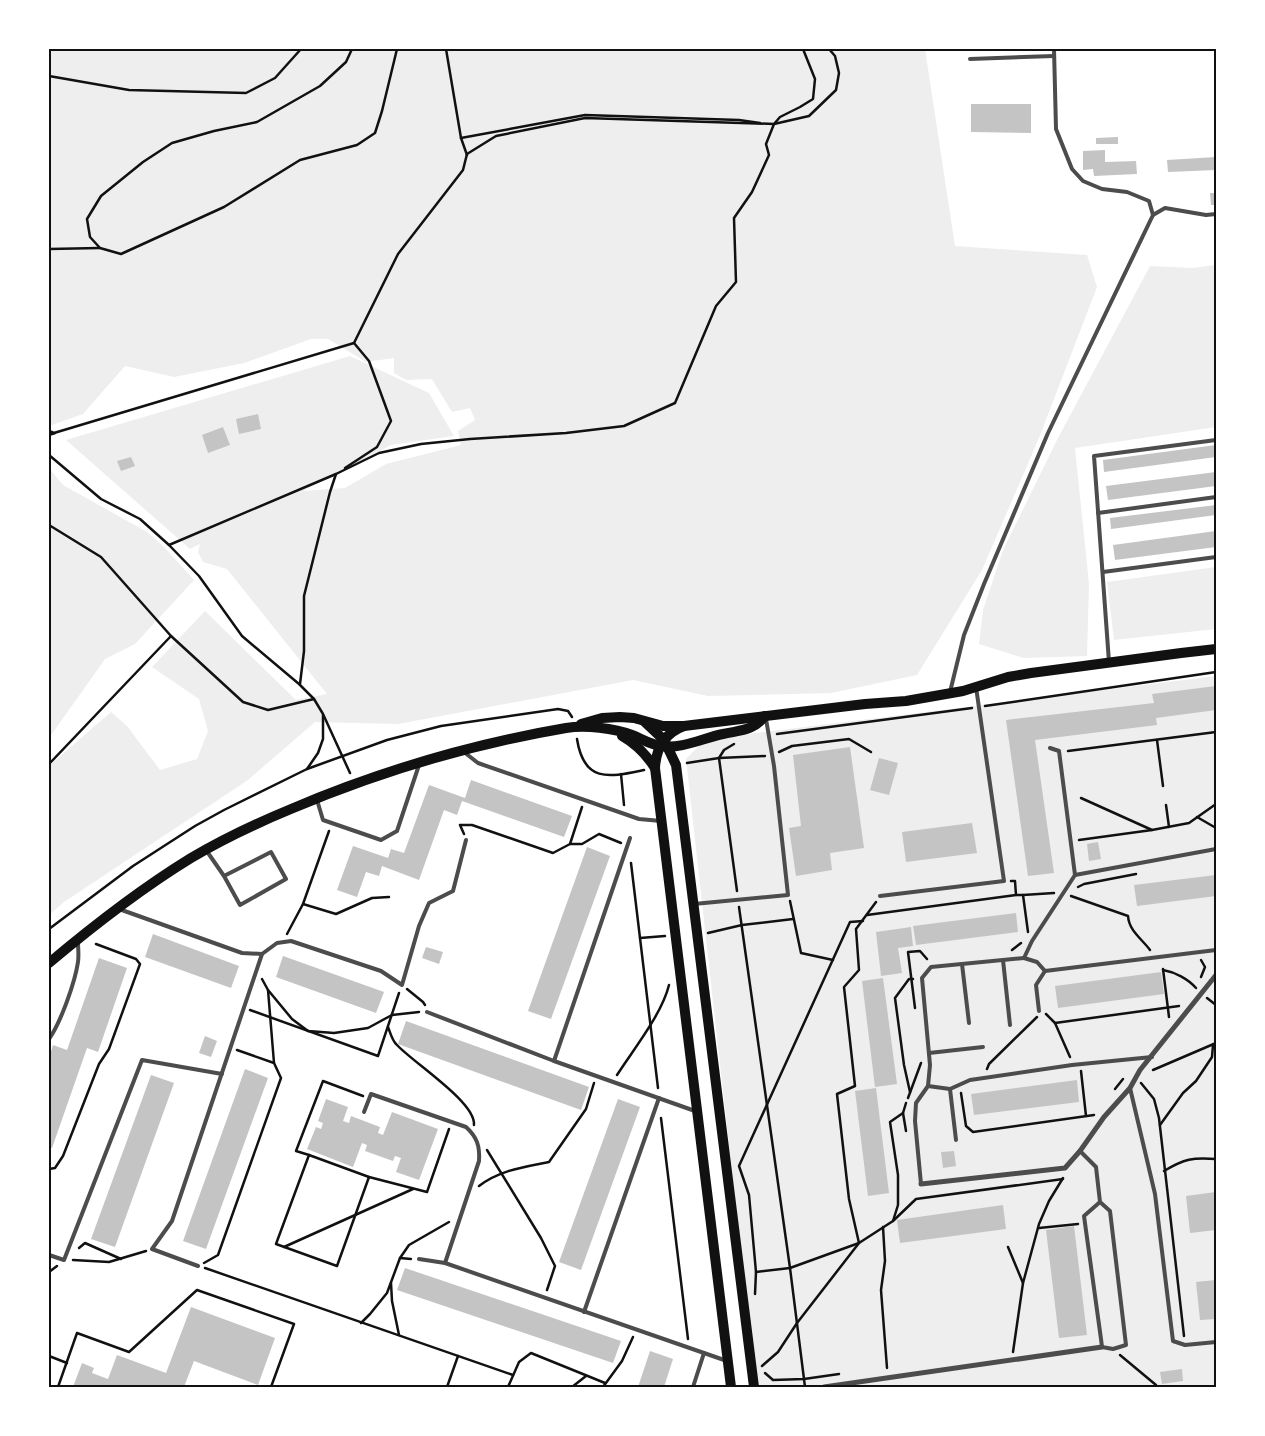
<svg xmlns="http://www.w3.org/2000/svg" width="1265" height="1436" font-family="'Varela Round',sans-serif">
<rect width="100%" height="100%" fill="#fff"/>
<g fill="#eee">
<polygon points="49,49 925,49 955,246 1087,255 1097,287 1039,438 982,570 917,675 831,693 708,696 633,680 398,724 315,722 248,780 64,902 49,915 49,766 111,712 127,726 160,770 197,759 208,731 199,699 152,667 205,611 296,700 327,694 227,569 203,562 198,552 200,544 190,549 66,440 350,356 429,393 454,436 391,445 303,491 345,488 386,464 461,445 458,431 475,420 470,408 452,412 432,379 406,380 394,373 394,358 366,362 328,339 311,339 244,363 174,377 125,366 83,414 49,426"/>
<polygon points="1216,265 1216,427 1075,448 1089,584 1087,656 1024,658 979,644 983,610 1003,550 1058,438 1150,266 1192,268"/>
<polygon points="49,468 63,485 147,532 164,547 194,580 135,644 105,659 49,738"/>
<polygon points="1216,567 1216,629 1114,640 1107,582"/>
<polygon points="1216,676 1216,1387 756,1387 686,759 701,744 739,735"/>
</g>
<g fill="#c4c4c4">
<polygon points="971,104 1031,104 1031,133 971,132"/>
<polygon points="1118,137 1118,144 1096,144 1096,138"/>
<polygon points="1105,150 1105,162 1136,161 1137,174 1094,176 1093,169 1083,170 1083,151"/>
<polygon points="1216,157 1216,170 1168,172 1167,160"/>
<polygon points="1210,193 1216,193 1216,205 1211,205"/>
<polygon points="258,414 261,429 239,434 236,419"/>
<polygon points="223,427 230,445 208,453 202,435"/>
<polygon points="1216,445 1216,457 1104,472 1103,460"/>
<polygon points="131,457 135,466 121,471 117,461"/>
<polygon points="1216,472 1216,486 1108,500 1106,486"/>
<polygon points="1216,505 1216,515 1111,529 1110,518"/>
<polygon points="1216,531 1216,547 1115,560 1113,545"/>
<polygon points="1216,686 1216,710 1156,718 1157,725 1035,740 1054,873 1028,876 1006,720 1154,703 1152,694"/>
<polygon points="850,747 864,848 830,853 832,870 796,876 789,828 801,826 793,755"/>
<polygon points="879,758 898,763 889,795 870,790"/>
<polygon points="471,780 572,816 564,837 462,801 457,815 444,810 419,880 382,866 379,876 366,872 357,897 337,890 353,846 388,858 391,849 404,853 429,785 465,798"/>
<polygon points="972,823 977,853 906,862 902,832"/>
<polygon points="1098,842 1101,859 1089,861 1087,844"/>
<polygon points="587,847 610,856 551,1019 528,1011"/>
<polygon points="1216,875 1216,896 1137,906 1134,885"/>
<polygon points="1016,913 1018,932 916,945 913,926"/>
<polygon points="911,927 913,946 898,948 902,973 881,976 876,932"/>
<polygon points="153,934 239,966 231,988 145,957"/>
<polygon points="426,947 443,952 439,964 422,958"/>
<polygon points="283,956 384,992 376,1013 276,977"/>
<polygon points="99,958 127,968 98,1052 87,1048 52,1148 49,1147 49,1058 53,1045 67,1050"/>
<polygon points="1161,972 1164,994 1058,1008 1055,986"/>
<polygon points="883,978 897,1084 875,1087 862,981"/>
<polygon points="406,1021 589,1087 581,1110 398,1044"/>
<polygon points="205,1036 217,1041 211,1057 199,1053"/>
<polygon points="245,1069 268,1078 206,1249 183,1241"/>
<polygon points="151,1075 174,1083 115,1247 91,1239"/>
<polygon points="1077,1080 1079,1102 974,1115 971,1094"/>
<polygon points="876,1088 889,1193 868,1196 855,1091"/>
<polygon points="326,1099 348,1107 343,1121 349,1123 351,1116 380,1127 378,1133 383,1135 392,1112 438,1129 419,1180 396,1172 401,1158 395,1156 393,1161 365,1151 367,1145 362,1143 353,1167 307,1149 316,1127 321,1129 323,1123 318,1121"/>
<polygon points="618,1099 640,1107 581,1270 559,1262"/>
<polygon points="954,1151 956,1166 943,1168 941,1152"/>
<polygon points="1216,1192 1216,1230 1190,1233 1186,1196"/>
<polygon points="1003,1205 1006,1229 900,1243 897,1220"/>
<polygon points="1074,1226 1087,1335 1059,1338 1046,1230"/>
<polygon points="405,1268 621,1341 613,1363 397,1290"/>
<polygon points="1216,1280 1216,1319 1200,1320 1196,1282"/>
<polygon points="191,1307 275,1338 258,1385 194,1361 184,1387 73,1387 82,1363 94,1368 92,1373 108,1379 117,1355 166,1373"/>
<polygon points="650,1351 673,1359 664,1387 638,1387"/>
<polygon points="1182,1369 1183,1381 1162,1384 1160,1372"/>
</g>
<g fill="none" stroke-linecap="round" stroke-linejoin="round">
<g stroke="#111" stroke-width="2.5">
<polyline points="352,49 346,62 320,86 257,122 214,131 172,143 143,162 101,196 87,219 90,237 100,248 121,254 224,207 300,160 357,145 375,133 382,111 397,49"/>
<polyline points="446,49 461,138 467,155"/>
<polyline points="49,76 129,90 246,93 275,78 301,49"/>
<polyline points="461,138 585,115 739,120 760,123"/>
<polyline points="49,249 100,248"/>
<polyline points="49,431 54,433 354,343 398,254 463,170 467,154 496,136 585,118 774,124 809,116 836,90 839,73 835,56 829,49"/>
<polyline points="49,435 55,433"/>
<polyline points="49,455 101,499 140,519 169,545 199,576 242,636 299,684 314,699 323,714 350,773"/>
<polyline points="345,468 377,447 391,421 369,361 354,343"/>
<polyline points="49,525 101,557 171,636 243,702 268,710 314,699"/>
<polyline points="169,545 336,474 379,453 421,444 470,439 566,433 624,426 675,403 716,306 736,282 734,218 752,192 769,155 766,144 774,124 780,117 800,107 813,99 815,79 803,49"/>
<polyline points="300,684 304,651 304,596 330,492 336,474"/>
<polyline points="985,706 1216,672"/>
<polyline points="777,734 972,708"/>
<path d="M577 739C584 784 610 777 644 770"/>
<polyline points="1157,740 1163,786"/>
<polyline points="1068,751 1216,732"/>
<polyline points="779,752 792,746 849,739 871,752"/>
<polyline points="719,758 724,750 734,744"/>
<polyline points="719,758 765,756"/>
<polyline points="687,763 719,758 737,891"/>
<polyline points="49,764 171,636"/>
<polyline points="307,769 387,740 441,726 558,709 568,711 572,717"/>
<polyline points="621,774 624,805"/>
<polyline points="1081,798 1152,830 1189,823 1216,804"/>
<polyline points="1166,805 1169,827"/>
<polyline points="1197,817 1216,828"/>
<polyline points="464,834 460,825 472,825 553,853 570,844 582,807"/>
<polyline points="1079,840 1152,830"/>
<polyline points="570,844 582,844 599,834 621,843"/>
<polyline points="631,863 658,1088"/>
<polyline points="1011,881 1015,881 1016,895 1023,895 1028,932"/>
<polyline points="1078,887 1084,884 1136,874"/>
<polyline points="1023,895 1054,893"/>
<path d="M1071 896 1128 916C1129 931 1142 939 1150 950"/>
<polyline points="790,901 801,953 833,960"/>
<polyline points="303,904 336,914 372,898 389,897"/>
<polyline points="739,907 790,1268 805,1387"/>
<polyline points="867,915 1016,895"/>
<polyline points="49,929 133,866 195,826 224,810 307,769 318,753 323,739 323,715"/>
<polyline points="708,933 742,925 793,919"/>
<polyline points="287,934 303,904 329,831"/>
<polyline points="640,938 665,936"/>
<polyline points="1012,950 1021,943"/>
<polyline points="1201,960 1205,967 1201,977"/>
<polyline points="1163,969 1169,1017"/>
<path d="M1163 970C1175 972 1188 979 1196 988"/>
<polyline points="262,979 268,990 292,1019 308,1031 334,1033 368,1028 392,1015 419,1012"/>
<polyline points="407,989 423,1002 425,1005"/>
<polyline points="268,990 274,1063"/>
<polyline points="1207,998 1216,1005"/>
<polyline points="915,1008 908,952 920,951 927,959"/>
<polyline points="250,1010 378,1056 399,993"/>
<polyline points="1046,1014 1055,1023 1179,1006"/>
<polyline points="1055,1023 1070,1057"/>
<path d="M388 1027C390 1032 392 1040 396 1044 412 1062 476 1102 474 1125"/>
<polyline points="987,1069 989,1064 1037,1017"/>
<polyline points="1153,1070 1216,1043"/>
<polyline points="1081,1071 1086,1116"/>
<path d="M617 1075C633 1050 662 1014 669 985"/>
<polyline points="1141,1083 1154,1099 1159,1118 1184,1336"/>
<polyline points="1115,1089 1123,1079"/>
<polyline points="910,1092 904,1065 895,998 909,979 913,979"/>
<polyline points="961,1093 966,1126 973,1132 1094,1115"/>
<polyline points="363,1096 323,1081 296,1151 309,1155 276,1244 337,1266 369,1177"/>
<polyline points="908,1098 921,1063"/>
<polyline points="903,1113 906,1131"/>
<polyline points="661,1118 688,1339"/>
<polyline points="1160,1125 1183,1093 1196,1081 1212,1057 1213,1045"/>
<polyline points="487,1150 541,1238 555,1266 547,1290"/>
<polyline points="309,1155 369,1177 427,1192 449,1129"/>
<polyline points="49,1169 55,1168 63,1156 99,1064 109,1049 140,964 136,959 96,944"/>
<path d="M1164 1171C1184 1159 1193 1157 1216 1159"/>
<path d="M479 1186C500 1170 524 1167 549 1162L586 1109 594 1083"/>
<polyline points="893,1221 898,1205 898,1175 890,1122 903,1113 906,1103"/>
<polyline points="883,1227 885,1261 881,1290 887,1368"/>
<polyline points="1039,1228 1078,1224"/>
<polyline points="284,1247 413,1189"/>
<polyline points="1008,1247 1023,1283 1013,1352"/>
<polyline points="79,1248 85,1243 121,1259"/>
<polyline points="400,1258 411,1259"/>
<polyline points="73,1260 109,1262 146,1251"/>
<polyline points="204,1263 218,1255 281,1078 274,1063 237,1050"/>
<polyline points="205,1268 513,1375"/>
<polyline points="49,1272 57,1266"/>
<polyline points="756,1272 790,1268 859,1243 893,1221 916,1199 1063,1179"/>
<polyline points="391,1283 392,1301 399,1335"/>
<polyline points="1023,1283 1039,1224 1049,1201 1063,1178"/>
<polyline points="755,1294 756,1272 749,1195 739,1166 850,922 863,921"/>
<polyline points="361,1323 370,1314 387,1293 400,1258 409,1245 449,1222"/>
<polyline points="1120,1355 1156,1385 1157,1387"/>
<polyline points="49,1356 67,1363"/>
<polyline points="762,1366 778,1352 797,1323 859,1243 849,1199 837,1094 855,1086 844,987 859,970 856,929 876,902"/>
<polyline points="765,1373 773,1380 804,1379 839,1374"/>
<polyline points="58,1387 77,1333 129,1352 197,1290 294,1324 271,1387"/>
<polyline points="447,1387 458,1356"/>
<polyline points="508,1387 519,1362 531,1353 605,1383"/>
<polyline points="572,1387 586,1376"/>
<polyline points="603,1387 622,1361 633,1337"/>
</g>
<g stroke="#4c4c4c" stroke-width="4">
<polyline points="1054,49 1056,129 1072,169 1083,181 1102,189 1127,192 1149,201 1153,215"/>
<polyline points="970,59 1054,56"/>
<polyline points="1098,513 1216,497"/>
<polyline points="1103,572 1216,557"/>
<polyline points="1109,662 1094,456 1216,440"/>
<polyline points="950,692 964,635 984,584 1048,433 1153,215 1165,208 1206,215 1216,214"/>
<polyline points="1050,748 1059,751 1075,875 1216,849"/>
<polyline points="464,752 478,763 639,819 661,821"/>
<polyline points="317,800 323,820 381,840 397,831 419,765"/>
<polyline points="206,850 224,876 240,905 286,879 271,852 224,876"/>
<polyline points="880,896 1004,881 976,687"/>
<polyline points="694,904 788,895 774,766 766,719"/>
<polyline points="119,909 242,953 262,954 277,943 291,941 381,971 402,985 419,926 429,903 453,891 466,840"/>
<polyline points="1024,958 1037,962 1045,971 1216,950"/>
<polyline points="1003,960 1010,1025"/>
<polyline points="962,964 969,1023"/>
<polyline points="1039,1011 1036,985 1045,971"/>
<polyline points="427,1012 554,1061 695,1111"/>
<path d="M49 1039C61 1022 75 982 78 962 79 955 78 948 78 942"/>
<polyline points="929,1053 983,1047"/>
<polyline points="554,1061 630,838"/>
<polyline points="928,1086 930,1065 922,978 931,967 1024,958 1032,941 1075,875"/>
<polyline points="1130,1088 1155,1194 1173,1341 1185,1345 1216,1342"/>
<polyline points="950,1089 956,1140"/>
<path d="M364 1112 371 1094 466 1127C477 1137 480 1146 479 1161L445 1263"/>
<polyline points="1080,1151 1096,1167 1100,1202 1084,1216 1101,1339 1102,1347 1113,1349 1126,1345 1110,1211 1100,1202"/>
<polyline points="921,1184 915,1121 916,1103 928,1086 950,1089 970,1080 1072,1065 1152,1057"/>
<polyline points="49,1255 64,1260 142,1060 222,1074"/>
<polyline points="419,1259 445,1263 727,1361"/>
<polyline points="198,1266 152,1249 172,1221 262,954"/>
<polyline points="584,1312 659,1098"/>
<polyline points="693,1387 704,1353"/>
</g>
<g stroke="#4c4c4c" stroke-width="5">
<polyline points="921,1184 1065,1168 1080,1151 1104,1117 1130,1088 1140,1070 1216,975"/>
<polyline points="824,1387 1102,1347"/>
</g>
<g stroke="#111" stroke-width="10">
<polyline points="645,722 664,740 676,765 754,1387"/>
<polyline points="581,724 602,718 620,717 634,718 663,726 684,726 865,704 906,701 963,691 1008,677 1031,673 1181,653 1216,649"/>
<path d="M684 726C665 733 656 748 655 768L731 1387"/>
<path d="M622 736C636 744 646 754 655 768"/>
<path d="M49 963C93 926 142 888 191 858 223 839 257 823 291 809 378 772 472 744 566 728 585 725 614 728 632 735 642 739 651 745 662 746 682 749 703 738 723 734 741 730 753 731 765 716"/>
</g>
</g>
<rect width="1265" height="1436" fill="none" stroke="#ffffff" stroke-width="100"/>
<rect x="50" y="50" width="1165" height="1336" fill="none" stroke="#111" stroke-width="2"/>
</svg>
